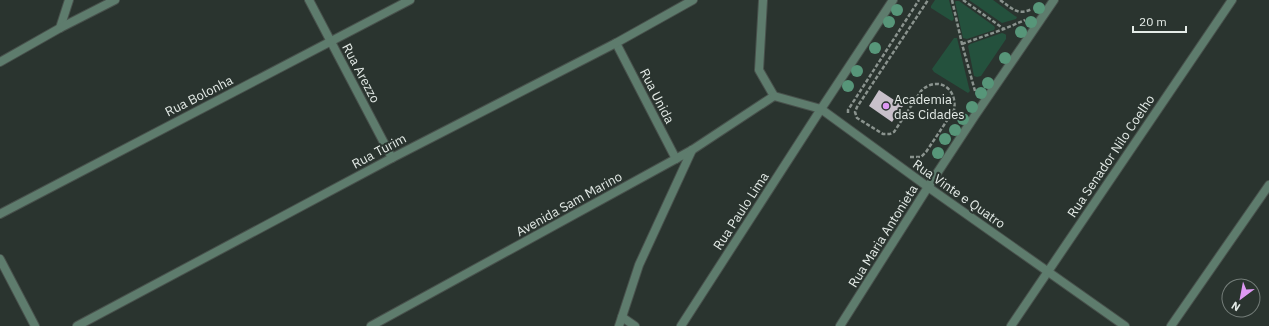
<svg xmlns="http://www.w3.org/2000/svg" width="1269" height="326" font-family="'IBM Plex Sans',sans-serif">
<rect width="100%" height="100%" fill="#2a342f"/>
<g fill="#24513d">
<polygon points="935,0 949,0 954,19 952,21 950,20 931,8 931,6"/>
<polygon points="969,0 993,0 1015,16 1017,17 1016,19 1002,23"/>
<polygon points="956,1 959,1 994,26 995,28 994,30 967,39 963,38 955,2"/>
<polygon points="1002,33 1005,34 1006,35 1006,39 981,76 977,77 974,76 968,46 970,44"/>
<polygon points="954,38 957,38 958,42 969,88 970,91 968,93 934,72 932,69"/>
</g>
<polygon fill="#c8c0ca" points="879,90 903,106 892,122 869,106"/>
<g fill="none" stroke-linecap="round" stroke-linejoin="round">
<defs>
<g id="minor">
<polyline points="309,0 392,158"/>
<polyline points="60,28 69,0"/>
<polyline points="616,43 676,159"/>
<polyline points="0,62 60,28 115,0"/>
<polyline points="0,214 410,0"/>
<polyline points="0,259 35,326"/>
<polyline points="622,317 635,326"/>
<polyline points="77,326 392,158 616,43 693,0"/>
<polyline points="371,326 692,150 774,96 759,70 763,0"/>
<polyline points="619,326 639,265 692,150"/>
<polyline points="681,326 821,109 893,0"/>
<polyline points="840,326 928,187 974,117 1054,0"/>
<polyline points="1011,326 1232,0"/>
<polyline points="1171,326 1269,185"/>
</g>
<polyline id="tertiary" points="774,96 821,109 928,187 1125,326"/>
</defs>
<use href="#minor" stroke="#48514c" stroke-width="10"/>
<use href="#tertiary" stroke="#48514c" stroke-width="10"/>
<g stroke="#8a938e" stroke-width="2.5" stroke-dasharray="4 2" stroke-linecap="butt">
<polyline points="952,0 962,44 975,91"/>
<polyline points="963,0 1004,29"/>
<path d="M1000 0C1012 8 1017 16 1032 9"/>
<polyline points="962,44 1004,29 1025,20"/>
<polyline points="848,113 848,110 919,0"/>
<path d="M910 157H921L926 152 954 110C958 88 937 75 921 91L894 132 890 134H883L857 118 855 112 857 107 928 0"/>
</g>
<use href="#minor" stroke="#5e7c6d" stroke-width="8"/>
<use href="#tertiary" stroke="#5e7c6d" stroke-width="8"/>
</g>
<g fill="#579679">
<circle cx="1039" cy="8" r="6"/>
<circle cx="897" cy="10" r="6"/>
<circle cx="889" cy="22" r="6"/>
<circle cx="1031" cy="22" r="6"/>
<circle cx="1021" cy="32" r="6"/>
<circle cx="875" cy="48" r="6"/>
<circle cx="1005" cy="58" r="6"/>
<circle cx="857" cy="71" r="6"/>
<circle cx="988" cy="83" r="6"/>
<circle cx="848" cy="86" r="6"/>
<circle cx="981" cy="93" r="6"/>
<circle cx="972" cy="107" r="6"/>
<circle cx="963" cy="119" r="6"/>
<circle cx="955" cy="130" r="6"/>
<circle cx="945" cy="139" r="6"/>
<circle cx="938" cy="153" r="6"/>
</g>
<circle fill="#de98f3" stroke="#2a342f" stroke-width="1.5" cx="886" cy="106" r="4"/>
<g text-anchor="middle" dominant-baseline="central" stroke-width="4" stroke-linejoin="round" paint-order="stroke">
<g font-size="13" fill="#e4ebe7" stroke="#2a342f">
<text transform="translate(361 73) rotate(62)">Rua Arezzo</text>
<text transform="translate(199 96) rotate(-27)">Rua Bolonha</text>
<text transform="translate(657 96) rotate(63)">Rua Unida</text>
<text transform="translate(379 151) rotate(-28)">Rua Turim</text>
<text transform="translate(1111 156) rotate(-56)">Rua Senador Nilo Coelho</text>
<text transform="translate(959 194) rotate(35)">Rua Vinte e Quatro</text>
<text transform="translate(569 204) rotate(-29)">Avenida Sam Marino</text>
<text transform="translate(741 211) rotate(-57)">Rua Paulo Lima</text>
<text transform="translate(883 236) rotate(-58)">Rua Maria Antonieta</text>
</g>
<g font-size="13" fill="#e4ebe7" stroke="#2a342f" text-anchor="start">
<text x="894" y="99">Academia<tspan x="894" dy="15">das Cidades</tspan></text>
</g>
</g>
<g transform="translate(1241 298) rotate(212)"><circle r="19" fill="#2a342f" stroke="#747d79"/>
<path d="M0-3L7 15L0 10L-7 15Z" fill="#de98f3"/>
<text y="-6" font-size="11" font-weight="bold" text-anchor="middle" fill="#e4ebe7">N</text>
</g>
<path d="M1133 26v6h53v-6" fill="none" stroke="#e4ebe7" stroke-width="2"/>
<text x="1139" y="26" font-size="12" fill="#e4ebe7" stroke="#2a342f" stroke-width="3" paint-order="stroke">20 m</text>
</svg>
